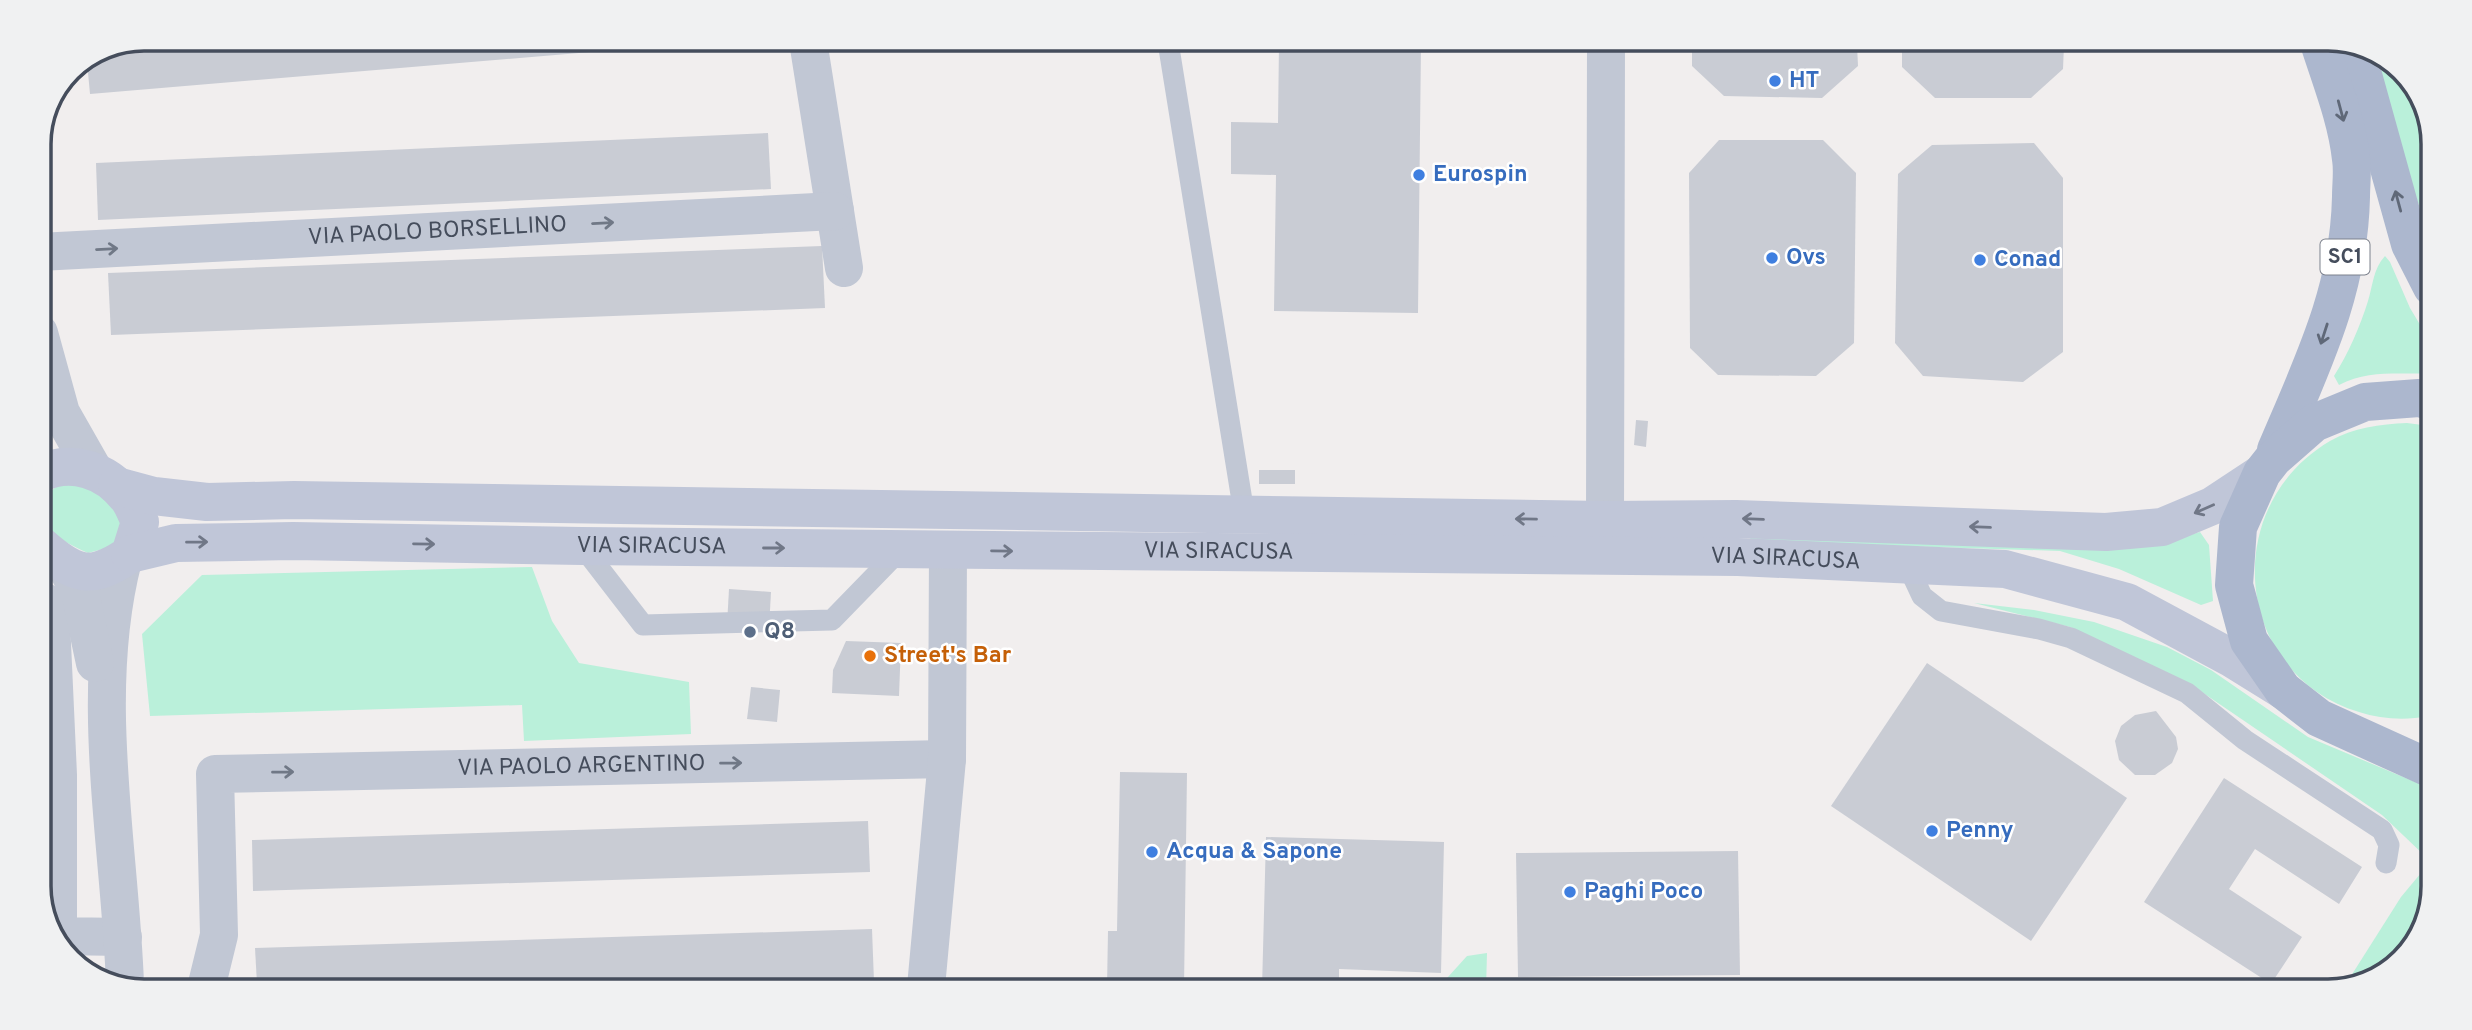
<svg xmlns="http://www.w3.org/2000/svg" width="2472" height="1030" font-family="Overpass,sans-serif">
<rect width="100%" height="100%" fill="#f1eeee"/>
<g fill="#baf0da">
<polygon points="2372,49 2416,85 2433,137 2432,244 2411,182"/>
<path d="M2385 256 2390 262 2410 308 2431 343V373C2399 375 2369 369 2339 385L2334 376C2348 354 2360 327 2368 301 2373 285 2373 269 2385 256Z"/>
<path d="M2407 423 2430 426 2428 716C2405 721 2381 719 2359 712 2234 674 2218 507 2330 441 2353 428 2380 424 2407 423Z"/>
<path d="M73 481 108 498 125 523 114 546 88 553C75 547 58 540 50 528 42 516 43 496 56 487 61 484 68 483 73 481Z"/>
<polygon points="2200,532 2209,545 2213,601 2201,605 2119,569 2060,551 1750,541 1751,533 2172,540"/>
<polygon points="532,567 552,621 579,663 689,682 691,734 524,741 522,705 150,716 142,634 202,575"/>
<polygon points="1974,603 2034,610 2094,622 2167,647 2211,670 2308,737 2427,787 2426,857 2382,815 2193,686 2070,627"/>
<polygon points="2426,867 2426,926 2387,974 2344,987 2401,897"/>
<polygon points="1487,953 1486,989 1438,988 1467,956"/>
</g>
<g fill="#c9ccd4">
<polygon points="144,38 709,40 709,42 90,94 87,62"/>
<polygon points="727,41 749,41 749,44 727,46"/>
<polygon points="1279,43 1421,43 1418,313 1274,311 1276,175 1231,174 1231,122 1278,123"/>
<polygon points="1692,44 1857,45 1858,66 1822,98 1724,96 1692,66"/>
<polygon points="1902,45 2064,45 2063,69 2031,98 1935,98 1902,67"/>
<polygon points="768,133 771,189 98,220 96,163"/>
<polygon points="1719,140 1823,140 1856,173 1854,343 1816,376 1718,375 1690,348 1689,173"/>
<polygon points="2034,143 2063,178 2063,352 2023,382 1923,376 1895,343 1898,174 1932,145"/>
<polygon points="822,246 825,308 111,335 108,273"/>
<polygon points="1636,420 1648,421 1646,447 1634,445"/>
<rect x="1259" y="470" width="36" height="14"/>
<polygon points="729,589 771,592 769,628 727,625"/>
<polygon points="846,641 901,643 899,696 832,693 833,670"/>
<polygon points="1927,663 2127,798 2031,941 1831,806"/>
<polygon points="751,687 780,690 777,722 747,719"/>
<polygon points="2156,711 2176,737 2178,749 2172,763 2155,775 2135,775 2119,760 2115,741 2121,726 2135,715"/>
<polygon points="1120,772 1187,773 1184,987 1107,987 1108,931 1117,931"/>
<polygon points="2224,778 2362,867 2339,904 2255,849 2229,889 2302,937 2271,984 2144,902"/>
<polygon points="868,821 870,872 253,891 252,840"/>
<polygon points="1266,837 1444,842 1441,973 1339,969 1339,988 1262,988"/>
<polygon points="1738,851 1740,975 1518,977 1516,853"/>
<polygon points="872,929 874,982 753,986 257,984 255,948"/>
</g>
<g fill="none" stroke-linecap="round" stroke-linejoin="round">
<g stroke="#c1c7d4" stroke-width="21">
<polyline points="1168,42 1244,513"/>
<polyline points="582,546 643,625 832,620 902,548"/>
<polyline points="1907,564 1922,596 1941,611 2039,629 2071,638 2187,693 2245,740 2382,830 2389,845 2386,863"/>
</g>
<g stroke="#c1c7d4" stroke-width="38">
<polyline points="808,41 844,268"/>
<path id="s1" d="M39 252 835 211"/>
<polyline points="39,333 61,413 94,471"/>
<polyline points="1605,520 1606,44"/>
<polyline points="39,600 45,602 51,621 58,775 58,936 123,937"/>
<path id="s2" d="M207 984 219 935 215 774 947 759"/>
<polyline points="926,987 947,759 948,550"/>
</g>
<g stroke="#c1c7d4" stroke-width="38">
<path d="M123 560C88 695 120 846 125 984"/>
<polyline points="65,565 80,592 95,663"/>
</g>
<g stroke="#c0c6d8" stroke-width="38">
<path d="M39 474C71 458 106 470 127 497 133 504 136 514 140 522L130 554C90 582 74 575 39 544"/>
<polyline points="117,486 154,496 207,502 294,500 1605,520 1736,519 2106,532 2162,527 2212,506 2262,473"/>
<path id="s3" d="M130 554 176 543 293 541 582 546 1738 557 2005 569 2127 602 2233 659 2283 690"/>
</g>
<g stroke="#acb7ce" stroke-width="38">
<polyline points="2355,46 2410,244 2432,287"/>
<path d="M2276 450C2312 365 2349 291 2351 197 2351 184 2353 171 2351 159 2347 121 2332 83 2320 46"/>
<polyline points="2427,767 2319,718 2283,690 2249,641 2234,585 2238,527 2262,473 2273,459 2314,423 2365,402 2419,398 2431,401"/>
</g>
</g>
<defs><path id="oneway-shaft" d="M-6 0H5M1.5-3L5.5 0L1.5 3" fill="none" stroke-width="1.6" stroke-linecap="round" stroke-linejoin="round" transform="scale(1.75)"/></defs>
<g stroke="#5f6878">
<use href="#oneway-shaft" transform="translate(2341 111) rotate(75)"/>
<use href="#oneway-shaft" transform="translate(2398 201) rotate(-105)"/>
<use href="#oneway-shaft" transform="translate(2324 334) rotate(108)"/>
</g>
<g stroke="#707886">
<use href="#oneway-shaft" transform="translate(603 223) rotate(-3)"/>
<use href="#oneway-shaft" transform="translate(107 249) rotate(-3)"/>
<use href="#oneway-shaft" transform="translate(731 763) rotate(-1)"/>
<use href="#oneway-shaft" transform="translate(283 772) rotate(-1)"/>
</g>
<g stroke="#707787">
<use href="#oneway-shaft" transform="translate(2204 509) rotate(156)"/>
<use href="#oneway-shaft" transform="translate(1526 519) rotate(-179)"/>
<use href="#oneway-shaft" transform="translate(1753 519) rotate(-178)"/>
<use href="#oneway-shaft" transform="translate(1980 527) rotate(-178)"/>
<use href="#oneway-shaft" transform="translate(197 542) rotate(-1)"/>
<use href="#oneway-shaft" transform="translate(424 544) rotate(1)"/>
<use href="#oneway-shaft" transform="translate(774 548)"/>
<use href="#oneway-shaft" transform="translate(1002 551) rotate(1)"/>
</g>
<g fill="#3f7fe0" stroke="#fff" stroke-width="2.5">
<circle cx="1775" cy="81" r="7"/>
<circle cx="1419" cy="175" r="7"/>
<circle cx="1772" cy="258" r="7"/>
<circle cx="1980" cy="260" r="7"/>
<circle cx="1932" cy="831" r="7"/>
<circle cx="1152" cy="852" r="7"/>
<circle cx="1570" cy="892" r="7"/>
</g>
<circle fill="#5c6f8a" stroke="#fff" stroke-width="2.5" cx="750" cy="632" r="7"/>
<circle fill="#e8710a" stroke="#fff" stroke-width="2.5" cx="870" cy="656" r="7"/>
<g text-anchor="middle" dominant-baseline="central" stroke-width="5" stroke-linejoin="round" paint-order="stroke">
<rect fill="#fff" stroke="#7d828d" stroke-width="2" x="2320.5" y="239.5" width="49" height="35" rx="5"/>
<g font-size="21" font-weight="bold" fill="#454d5c">
<text x="2345" y="257">SC1</text>
</g>
<g font-size="23" font-weight="bold" fill="#366cbe" stroke="#fff" text-anchor="start">
<text x="1789" y="81">HT</text>
<text x="1433" y="175">Eurospin</text>
<text x="1786" y="258">Ovs</text>
<text x="1994" y="260">Conad</text>
<text x="1946" y="831">Penny</text>
<text x="1166" y="852">Acqua &amp; Sapone</text>
<text x="1584" y="892">Paghi Poco</text>
</g>
<g font-size="23" fill="#454d5c" stroke="#fff">
<text stroke="none"><textPath href="#s1" startOffset="399">VIA PAOLO BORSELLINO</textPath></text>
<text stroke="none"><textPath href="#s3" startOffset="523">VIA SIRACUSA</textPath></text>
<text stroke="none"><textPath href="#s3" startOffset="1090">VIA SIRACUSA</textPath></text>
<text stroke="none"><textPath href="#s3" startOffset="1657">VIA SIRACUSA</textPath></text>
<text stroke="none"><textPath href="#s2" startOffset="578">VIA PAOLO ARGENTINO</textPath></text>
</g>
<g font-size="23" font-weight="bold" fill="#4e5e75" stroke="#fff" text-anchor="start">
<text x="764" y="632">Q8</text>
</g>
<g font-size="23" font-weight="bold" fill="#c56008" stroke="#fff" text-anchor="start">
<text x="884" y="656">Street's Bar</text>
</g>
</g>
<path d="M0 0H2472V1030H0ZM144 51H2328A93 93 0 0 1 2421 144V886A93 93 0 0 1 2328 979H144A93 93 0 0 1 51 886V144A93 93 0 0 1 144 51Z" fill="#f0f1f2" fill-rule="evenodd"/>
<path fill="none" stroke="#454d5c" stroke-width="3.5" d="M144 51H2328A93 93 0 0 1 2421 144V886A93 93 0 0 1 2328 979H144A93 93 0 0 1 51 886V144A93 93 0 0 1 144 51Z"/>
</svg>
